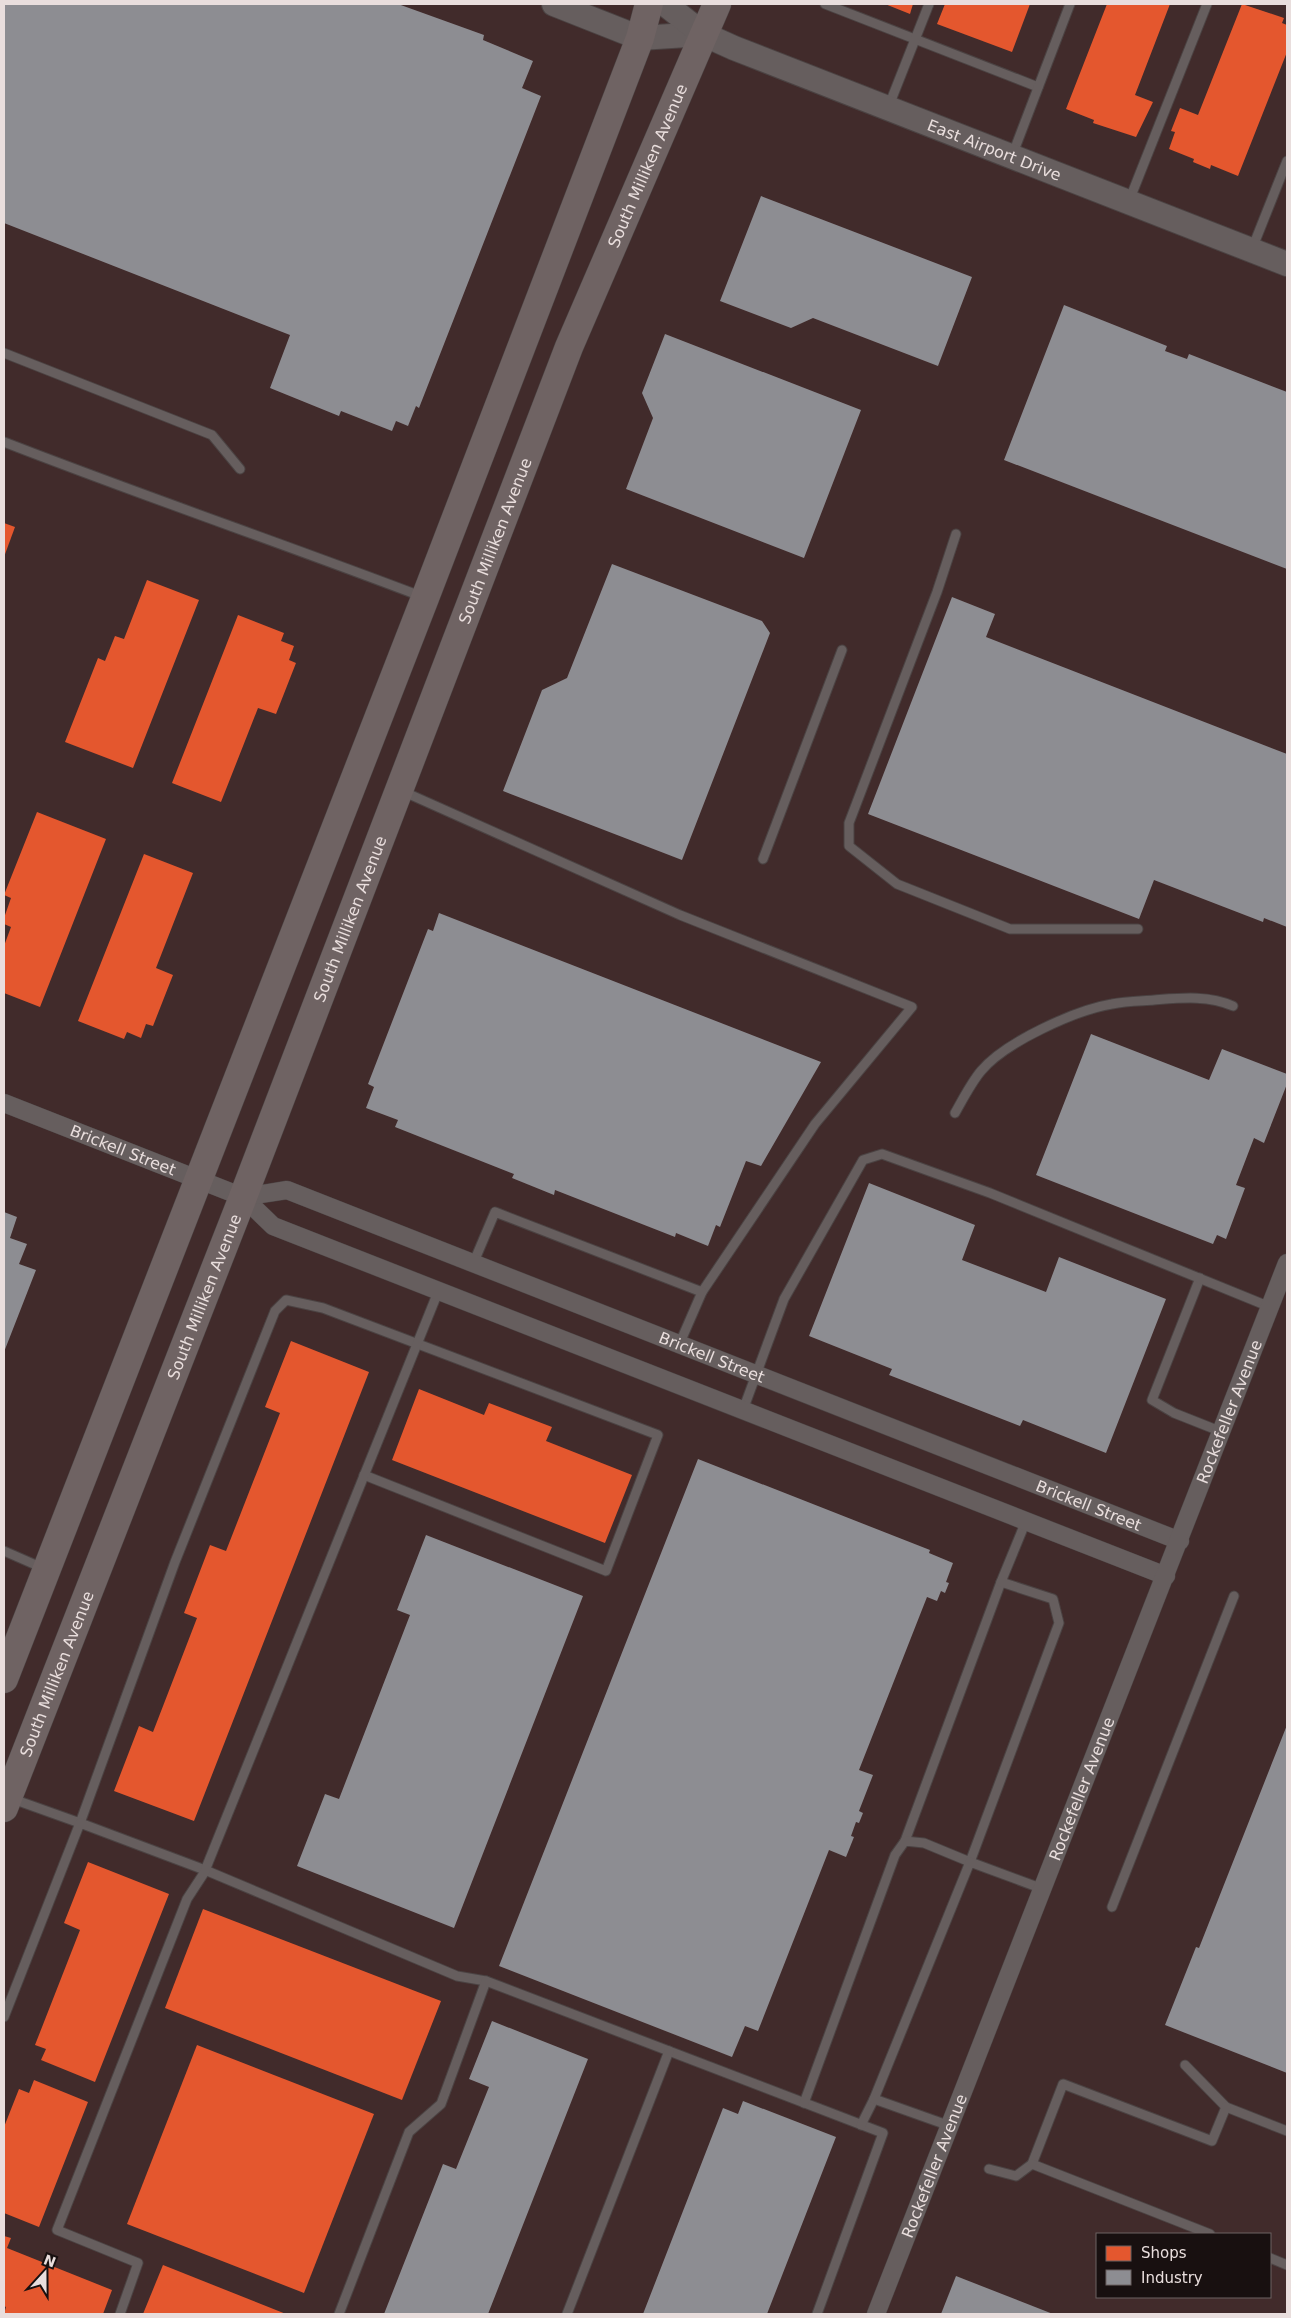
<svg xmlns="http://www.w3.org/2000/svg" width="1291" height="2318" font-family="'DejaVu Sans',sans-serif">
<rect width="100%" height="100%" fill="#322828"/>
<path fill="#412b2b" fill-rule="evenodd" d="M4 4H1287V2314H4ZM1097 2234H1270V2297H1097Z"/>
<g fill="#e4572e">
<polygon points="885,4 913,4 910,14"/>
<polygon points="945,4 1030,4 1012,52 937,24"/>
<polygon points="1107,4 1170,4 1135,95 1153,102 1136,137 1093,123 1094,120 1066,109"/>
<polygon points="1242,4 1284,18 1282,23 1287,25 1287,52 1238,176 1211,165 1210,169 1193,162 1194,159 1169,149 1175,132 1171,131 1180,108 1198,115"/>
<polygon points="4,523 15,527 4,557"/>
<polygon points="147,580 199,600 133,768 65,742 98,658 105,661 115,636 124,639"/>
<polygon points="238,615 284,633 281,641 294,646 289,660 296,663 276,714 258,708 221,802 172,783"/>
<polygon points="37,812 106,839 40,1007 4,993 4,946 11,927 4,924 4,918 11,898 4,895"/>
<polygon points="144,854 193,873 156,968 173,975 153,1026 146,1024 141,1038 127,1032 124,1039 78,1021"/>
<polygon points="291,1341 369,1372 194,1821 114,1791 139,1726 153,1732 197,1618 184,1613 210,1545 226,1551 280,1413 265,1407"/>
<polygon points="419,1389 484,1415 489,1403 552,1427 546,1441 632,1475 605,1543 392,1460"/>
<polygon points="88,1862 169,1894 95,2082 41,2060 46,2049 35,2045 80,1930 64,1923"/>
<polygon points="203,1909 441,2001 402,2100 165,2008"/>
<polygon points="197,2045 374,2114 304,2293 127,2224"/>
<polygon points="34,2080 88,2102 39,2227 4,2213 4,2127 19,2089 29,2093"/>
<polygon points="4,2236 11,2238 7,2248 112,2290 103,2314 4,2314 6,2307 4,2306"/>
<polygon points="163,2265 286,2314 143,2314"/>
</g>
<g fill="#8d8d92">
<polygon points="4,4 398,4 484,35 483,40 533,61 522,88 541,96 419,408 416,406 408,426 396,421 392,431 341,411 339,416 270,388 290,335 4,223"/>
<polygon points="761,196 972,277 938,366 813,318 791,328 720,301"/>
<polygon points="1064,305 1167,346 1165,351 1187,359 1189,354 1287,392 1287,569 1004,460"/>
<polygon points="665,334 861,410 804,558 626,489 653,418 642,393"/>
<polygon points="612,564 762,621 770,633 682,860 503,791 542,690 567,678"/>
<polygon points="952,597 995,614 986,637 1287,754 1287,927 1264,918 1263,922 1154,880 1139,919 868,814"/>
<polygon points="439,913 821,1062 761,1166 746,1161 720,1227 716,1225 708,1246 676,1233 675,1237 555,1190 554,1195 512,1178 514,1174 395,1127 398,1120 366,1108 374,1087 368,1084 428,929 433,931"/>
<polygon points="1091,1034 1209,1080 1222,1049 1287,1074 1287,1084 1264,1143 1254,1138 1236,1185 1245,1188 1226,1239 1217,1235 1213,1244 1036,1175"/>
<polygon points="869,1183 975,1225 962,1260 1046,1292 1059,1257 1166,1299 1106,1453 1023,1420 1020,1426 889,1375 892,1369 809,1336"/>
<polygon points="4,1212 17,1217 10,1238 27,1244 19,1264 36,1270 4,1352"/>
<polygon points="698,1459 930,1550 929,1553 953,1563 946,1582 949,1583 945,1593 941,1591 937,1601 927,1597 859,1770 873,1775 859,1811 863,1813 859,1823 856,1822 851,1836 854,1837 846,1857 829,1850 758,2031 745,2026 732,2057 499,1966"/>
<polygon points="426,1535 583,1596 454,1928 297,1866 325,1794 339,1799 410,1615 397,1610"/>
<polygon points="1287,1725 1287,2073 1165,2025 1196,1947 1199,1948"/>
<polygon points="492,2021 588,2059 488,2314 384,2314 443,2164 456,2169 489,2087 469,2079"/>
<polygon points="743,2101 836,2137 767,2314 643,2314 723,2108 738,2114"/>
<polygon points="956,2276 1053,2314 941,2314"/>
</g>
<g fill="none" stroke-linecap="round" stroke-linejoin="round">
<defs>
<g id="service">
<polyline points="825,4 1038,87"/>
<polyline points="888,108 929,4"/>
<polyline points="1012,156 1070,4"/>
<polyline points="1129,201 1207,4"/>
<polyline points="1252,249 1287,161"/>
<polyline points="4,353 212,435 240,469"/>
<path d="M4 442C143 496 284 544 423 597"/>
<polyline points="956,534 937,592 849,823 849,846 897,884 1010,929 1138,929"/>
<polyline points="402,791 680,915 912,1007 815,1124 702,1292"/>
<polyline points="763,859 842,650"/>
<path d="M955 1113C963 1099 971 1083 981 1071 1005 1042 1076 1010 1112 1004 1126 1001 1141 1001 1154 1000 1181 998 1208 995 1233 1006"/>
<polyline points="473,1264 495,1212 702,1292 679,1345"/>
<polyline points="1200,1278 1152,1400 1174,1413 1222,1432"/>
<polyline points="743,1410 784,1299 863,1160 882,1154 990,1193 1270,1307"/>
<polyline points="4,1551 45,1569"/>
<polyline points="10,1798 80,1823 175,1562 275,1311 286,1300 323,1308 658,1435 606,1571 364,1475"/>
<polyline points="905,1841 1001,1582"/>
<polyline points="1112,1907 1234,1596"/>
<polyline points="4,2017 80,1823 205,1870 457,1976 486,1981 883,2133 817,2314"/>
<polyline points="1185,2065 1226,2107 1287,2131"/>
<polyline points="804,2103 895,1855 905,1841 924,1843 970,1862 1059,1623 1053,1599 1001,1582 1026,1521"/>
<polyline points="861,2125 874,2099"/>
<polyline points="950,2126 874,2099 970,1862 1043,1889"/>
<polyline points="1032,2164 1063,2084 1212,2141 1226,2107"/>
<polyline points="989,2169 1016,2176 1032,2164 1210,2234"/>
<polyline points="1270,2258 1287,2265"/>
<polyline points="120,2314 138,2263 57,2230 187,1899 204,1873 438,1292"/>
<polyline points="339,2314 409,2132 441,2104 486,1981"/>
<polyline points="567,2314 669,2051"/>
</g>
<g id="minor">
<path id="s1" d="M4 1103 243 1197 273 1226 1166 1576"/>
<path id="s2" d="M243 1197 287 1190 1180 1541"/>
<path id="s3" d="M876 2314 1287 1263"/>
</g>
<g id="secondary">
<polyline points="554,4 640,38 703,34"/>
<path id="s4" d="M665 4 703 34 734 48 1287 264"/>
</g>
<g id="primary">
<polyline points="4,1679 425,598 640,38 649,4"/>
<path id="s5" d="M4 1808 243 1197 569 347 717 4"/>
</g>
</defs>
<use href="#service" stroke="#4b4343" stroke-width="11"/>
<use href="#minor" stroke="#4b4343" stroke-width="19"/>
<use href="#secondary" stroke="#4b4343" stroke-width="26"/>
<use href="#primary" stroke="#4b4343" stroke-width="29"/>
<use href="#service" stroke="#665e5e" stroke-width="9"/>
<use href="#minor" stroke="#665e5e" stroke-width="18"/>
<use href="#secondary" stroke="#665e5e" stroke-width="24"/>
<use href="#primary" stroke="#6f6363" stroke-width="28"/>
</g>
<g text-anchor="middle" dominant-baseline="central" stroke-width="5" stroke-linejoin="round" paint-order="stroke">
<g font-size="16" fill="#e9dedd" stroke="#181010">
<text stroke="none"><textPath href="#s4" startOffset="362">East Airport Drive</textPath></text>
<text stroke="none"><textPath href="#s5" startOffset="1764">South Milliken Avenue</textPath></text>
<text stroke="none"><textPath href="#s5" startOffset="1359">South Milliken Avenue</textPath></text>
<text stroke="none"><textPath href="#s5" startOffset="954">South Milliken Avenue</textPath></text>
<text stroke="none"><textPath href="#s1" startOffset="128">Brickell Street</textPath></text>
<text stroke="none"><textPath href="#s5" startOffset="549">South Milliken Avenue</textPath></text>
<text stroke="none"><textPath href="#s2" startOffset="501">Brickell Street</textPath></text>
<text stroke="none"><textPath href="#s3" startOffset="969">Rockefeller Avenue</textPath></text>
<text stroke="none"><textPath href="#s2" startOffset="906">Brickell Street</textPath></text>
<text stroke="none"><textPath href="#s5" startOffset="144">South Milliken Avenue</textPath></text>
<text stroke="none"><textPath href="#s3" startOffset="564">Rockefeller Avenue</textPath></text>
<text stroke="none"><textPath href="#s3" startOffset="159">Rockefeller Avenue</textPath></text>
</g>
</g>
<rect width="1291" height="2318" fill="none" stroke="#e9dedd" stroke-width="10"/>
<rect x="1096" y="2233" width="175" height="65" fill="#181010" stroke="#6c6262"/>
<rect x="1106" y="2246" width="25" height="15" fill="#e4572e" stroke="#6c6262"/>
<text x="1141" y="2258" font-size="15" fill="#e9dedd">Shops</text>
<rect x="1106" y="2270" width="25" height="15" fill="#8d8d92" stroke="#6c6262"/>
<text x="1141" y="2283" font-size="15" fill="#e9dedd">Industry</text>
<g transform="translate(45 2273) rotate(21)" stroke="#181010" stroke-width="4" paint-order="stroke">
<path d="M0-4L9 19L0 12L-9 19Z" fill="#e9dedd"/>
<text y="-8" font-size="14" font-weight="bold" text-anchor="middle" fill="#e9dedd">N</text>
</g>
</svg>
